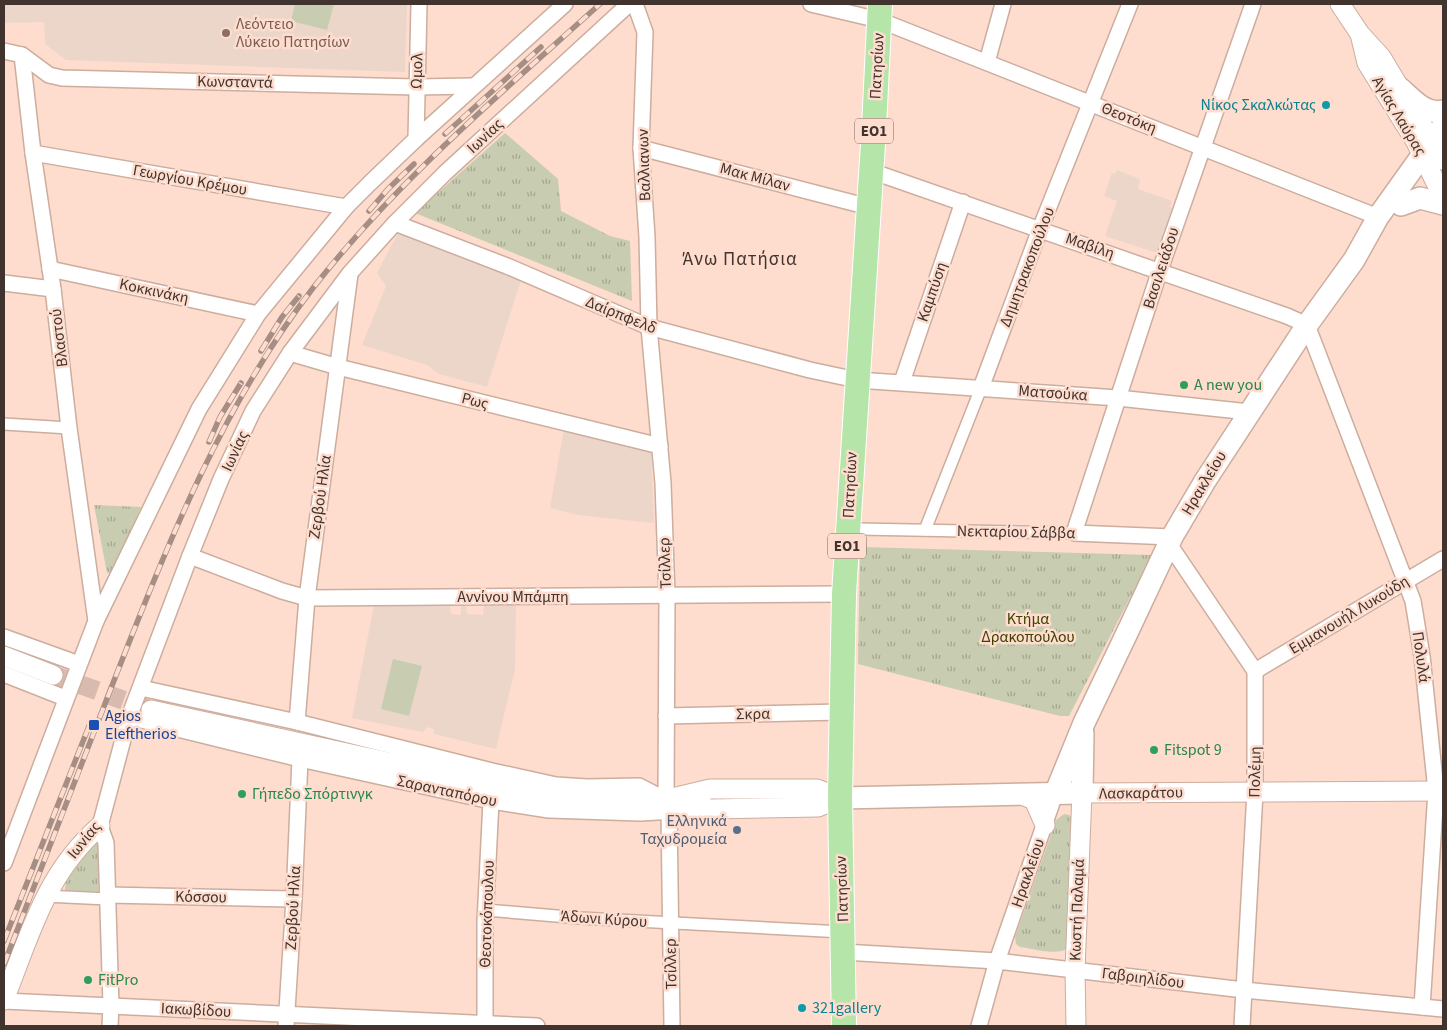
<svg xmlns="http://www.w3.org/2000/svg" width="1447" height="1030" font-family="'Source Sans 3',sans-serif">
<defs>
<pattern id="park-tufts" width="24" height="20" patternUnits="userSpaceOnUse" patternTransform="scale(1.25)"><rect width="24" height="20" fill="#c8ccb1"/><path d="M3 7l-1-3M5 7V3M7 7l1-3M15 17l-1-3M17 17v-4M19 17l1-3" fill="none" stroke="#a4a690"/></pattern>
</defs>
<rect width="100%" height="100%" fill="#feddce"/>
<g fill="#ecd6ca">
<polygon points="4,4 407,4 405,72 66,60 45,44 44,22 4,23"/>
<polygon points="1117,170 1140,179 1138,189 1172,201 1170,206 1172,208 1157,253 1105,236 1117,201 1104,196 1112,173 1115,174"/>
<polygon points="399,231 521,280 487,387 439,374 427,365 362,345 386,286 377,273"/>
<polygon points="564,429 651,449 654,523 578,515 550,508"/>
<polygon points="461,604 466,604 467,614 483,615 484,605 516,605 515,669 496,749 434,734 434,729 427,727 423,732 352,718 374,605 450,605 451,614 461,615"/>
</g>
<g fill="url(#park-tufts)">
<polygon points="505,133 558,179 561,211 610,236 630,241 632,301 415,213"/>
<polygon points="94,505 141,507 114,572 107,573"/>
<polygon points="860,547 1152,555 1069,716 1060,716 858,664"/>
<path d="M1064 814 1069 815 1073 818 1069 948C1055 956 1035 949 1020 947L1016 944 1015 937 1056 820Z"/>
<polygon points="97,842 100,844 98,892 65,890 66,881 93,844"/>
</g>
<g fill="#c8ccb1">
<polygon points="295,4 334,4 327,30 291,21"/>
<polygon points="393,659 422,666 409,716 381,709"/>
</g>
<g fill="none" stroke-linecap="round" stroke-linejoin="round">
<polyline stroke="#d8bbae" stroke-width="19" stroke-dasharray="19 9" stroke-linecap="butt" points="53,675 151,710"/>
<defs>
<g id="pedestrian">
<polyline points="4,424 69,428"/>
<polyline points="859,529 1074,533"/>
<polyline points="925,530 981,388"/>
<polyline points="45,896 108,899"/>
<polyline points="486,910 580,918 843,932"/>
</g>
<g id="minor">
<polyline points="811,4 879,20 1378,217"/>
<polyline points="4,51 22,55 49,75 62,78 416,87 473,86"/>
<polyline points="22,55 33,153 53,289 69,428 96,621"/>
<polyline points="987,62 1003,4"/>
<polyline points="416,139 419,4"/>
<polyline points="641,148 869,207"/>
<polyline points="33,153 346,207"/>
<polyline points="871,171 1287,316 1307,325 1413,601 1422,656 1436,791 1422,1007"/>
<polyline points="395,223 507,266 649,327 810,370 857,380 1118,398 1249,412"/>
<polyline points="50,269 258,314"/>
<polyline points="4,283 53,289"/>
<polyline points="290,353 338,367 660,446"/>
<polyline points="902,382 963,202"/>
<polyline points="981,388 1040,229 1130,4"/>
<polyline points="1172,537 1074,533 1160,270 1253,4"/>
<polyline points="1169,544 1255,671 1255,792 1242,1026"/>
<polyline points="190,556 282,591 307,598 844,594"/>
<polyline points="4,637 79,664"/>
<polyline points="1255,671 1443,559"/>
<polyline points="4,674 65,698"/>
<polyline points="141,688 297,722 492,771 556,785 587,787 639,786 666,800 667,596 663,483 649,327 647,237 641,148 645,32 635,4"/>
<polyline points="666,716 841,712"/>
<polyline points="129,717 300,759 491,801 549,810 640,813 692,810"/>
<polyline points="297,722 307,598 350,274"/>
<polyline points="669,811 672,1026"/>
<polyline points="4,863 96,621 199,409 258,314 346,207 370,183 416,139 565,4"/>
<polyline points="108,895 294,899"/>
<polyline points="843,952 997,961 1244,990 1443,1009"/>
<polyline points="4,1001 537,1026"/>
<polyline points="110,1026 111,1006 106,843 100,826 129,717 190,556 221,479 253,411 290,353 350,273 395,223 445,173 629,4"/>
<polyline points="286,1026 294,899 300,759"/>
<polyline points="485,1026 485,922 491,801"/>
<polyline points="979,1026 997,961 1055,794"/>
</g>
<g id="tertiary">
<polyline points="1340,4 1360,34 1381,57 1443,160"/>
<polyline points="1361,38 1367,63 1416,142 1443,197"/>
<polyline points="4,656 53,675"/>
<polyline points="151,710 551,798 569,800 666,800 711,809 818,807 840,798"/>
<polyline points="1022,795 1034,800 1045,825"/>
<polyline points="672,798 710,789 817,789 840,798"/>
<path d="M4 1000C30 935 45 874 100 826"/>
<polyline points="1076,1026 1075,970 1082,793 1443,791"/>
</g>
<g id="secondary">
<path d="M1401 89C1413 100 1426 115 1443 111"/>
<polyline points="1401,205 1420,198 1443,204"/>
<polyline points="1055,794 1084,723 1127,633 1172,537 1205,481 1307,325 1354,260 1378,217 1443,126"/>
<polyline points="840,798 1082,793 1083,733"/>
</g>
<polyline id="primary" points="844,1026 840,798 844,594 874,128 880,4"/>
</defs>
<use href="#pedestrian" stroke="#ccad9e" stroke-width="14"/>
<use href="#minor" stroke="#ccad9e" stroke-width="18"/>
<use href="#tertiary" stroke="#ccad9e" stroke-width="21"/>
<use href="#secondary" stroke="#ccad9e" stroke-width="24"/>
<use href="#primary" stroke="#fff" stroke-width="26"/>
<use href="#pedestrian" stroke="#fff" stroke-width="11"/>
<use href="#minor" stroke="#fff" stroke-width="15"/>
<use href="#tertiary" stroke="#fff" stroke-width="19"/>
<use href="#secondary" stroke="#fff" stroke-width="21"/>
<use href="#primary" stroke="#b6e5a9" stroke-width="24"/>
<defs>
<g id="rail">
<polyline points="445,134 541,47"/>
<polyline points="369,211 388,189 414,164"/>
<polyline points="261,351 282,317 299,296"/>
<polyline points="209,442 220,417 241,383"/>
<polyline points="4,941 91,721"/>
<path d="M4 964C41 869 78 774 115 678 169 541 222 406 313 288 397 181 500 94 600 4"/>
</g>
</defs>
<use href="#rail" stroke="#a68e84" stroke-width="5.5"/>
<use href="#rail" stroke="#feddce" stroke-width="4" stroke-dasharray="11" stroke-linecap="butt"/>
</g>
<circle fill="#8d6e63" stroke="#feddce" stroke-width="2" cx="226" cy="33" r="5"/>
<g fill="#0f9aa8" stroke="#feddce" stroke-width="2">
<circle cx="1326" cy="105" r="5"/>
<circle cx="802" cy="1008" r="5"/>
</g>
<g fill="#2e9e5b" stroke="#feddce" stroke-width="2">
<circle cx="1184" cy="385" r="5"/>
<circle cx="1154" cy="750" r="5"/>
<circle cx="242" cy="794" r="5"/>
<circle cx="88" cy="980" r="5"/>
</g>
<rect fill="#1a4fb4" stroke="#feddce" stroke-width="2" x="88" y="719" width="12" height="12" rx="2.5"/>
<circle fill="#5c6f8a" stroke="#feddce" stroke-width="2" cx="737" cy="830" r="5"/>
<g text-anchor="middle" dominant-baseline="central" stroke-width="5" stroke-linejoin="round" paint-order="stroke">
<g fill="#feddce" stroke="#7a675e" stroke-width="1">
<rect x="855" y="118.5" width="38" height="25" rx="4"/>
<rect x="828" y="533.5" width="38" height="25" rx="4"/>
</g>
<g font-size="15" font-weight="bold" fill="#41342e">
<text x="874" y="131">ΕΟ1</text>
<text x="847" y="546">ΕΟ1</text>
</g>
<g font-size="16" fill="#785e54" stroke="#feddce" text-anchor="start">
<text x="236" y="24">Λεόντειο<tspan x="236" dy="18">Λύκειο Πατησίων</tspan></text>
</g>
<g font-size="16" fill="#41342e" stroke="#feddce">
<text transform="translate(877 66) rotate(-87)">Πατησίων</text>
<text transform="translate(417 71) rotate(-88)">Ωμολ</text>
<text transform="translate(235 82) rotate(1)">Κωνσταντά</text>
<text transform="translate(1399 116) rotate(59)">Αγίας Λαύρας</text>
<text transform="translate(1129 118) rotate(22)">Θεοτόκη</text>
<text transform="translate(485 136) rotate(-43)">Ιωνίας</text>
<text transform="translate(644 165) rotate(-92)">Βαλλιανων</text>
<text transform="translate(755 177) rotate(15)">Μακ Μίλαν</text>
<text transform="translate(190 180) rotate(10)">Γεωργίου Κρέμου</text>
<text transform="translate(1090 246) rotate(19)">Μαβίλη</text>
<text transform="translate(1027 267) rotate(-69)">Δημητρακοπούλου</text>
<text transform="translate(1161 268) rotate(-72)">Βασιλειάδου</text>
<text transform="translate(154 291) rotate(12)">Κοκκινάκη</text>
<text transform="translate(932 292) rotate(-71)">Καμπύση</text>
<text transform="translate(621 315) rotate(22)">Δαίρπφελδ</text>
<text transform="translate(59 338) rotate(-97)">Βλαστού</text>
<text transform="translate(1053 393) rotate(4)">Ματσούκα</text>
<text transform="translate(475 401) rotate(14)">Ρως</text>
<text transform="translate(235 451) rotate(-65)">Ιωνίας</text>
<text transform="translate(1204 483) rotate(-59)">Ηρακλείου</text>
<text transform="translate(850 485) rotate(-87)">Πατησίων</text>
<text transform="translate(320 497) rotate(-82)">Ζερβού Ηλία</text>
<text transform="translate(1016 532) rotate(1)">Νεκταρίου Σάββα</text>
<text transform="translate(665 563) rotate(-92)">Τσίλλερ</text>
<text x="513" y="597">Αννίνου Μπάμπη</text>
<text transform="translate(1349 615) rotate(-31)">Εμμανουήλ Λυκούδη</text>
<text transform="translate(1421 657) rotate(82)">Πολυλά</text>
<text transform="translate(753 714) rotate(-1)">Σκρα</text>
<text transform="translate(1255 772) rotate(-89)">Πολέμη</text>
<text transform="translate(447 791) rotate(12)">Σαρανταπόρου</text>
<text transform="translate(1141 793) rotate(-1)">Λασκαράτου</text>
<text transform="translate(84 840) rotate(-51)">Ιωνίας</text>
<text transform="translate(1028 873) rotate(-71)">Ηρακλείου</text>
<text transform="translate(842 889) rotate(-92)">Πατησίων</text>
<text transform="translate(201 897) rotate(1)">Κόσσου</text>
<text transform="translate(293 908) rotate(-87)">Ζερβού Ηλία</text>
<text transform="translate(1077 910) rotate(-88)">Κωστή Παλαμά</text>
<text transform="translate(487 914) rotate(-88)">Θεοτοκόπουλου</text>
<text transform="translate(604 919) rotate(4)">Άδωνι Κύρου</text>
<text transform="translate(671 964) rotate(-91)">Τσίλλερ</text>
<text transform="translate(1143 978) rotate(7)">Γαβριηλίδου</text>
<text transform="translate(196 1010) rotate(3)">Ιακωβίδου</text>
</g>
<g font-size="16" fill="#0d838f" stroke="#feddce" text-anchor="end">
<text x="1316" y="105">Νίκος Σκαλκώτας</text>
<text x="812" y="1008" text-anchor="start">321gallery</text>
</g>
<g font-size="16" fill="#27864d" stroke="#feddce" text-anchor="start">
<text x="1194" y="385">A new you</text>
<text x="1164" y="750">Fitspot 9</text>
<text x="252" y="794">Γήπεδο Σπόρτινγκ</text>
<text x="98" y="980">FitPro</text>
</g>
<g font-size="16" fill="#3d4200" stroke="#feddce">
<text x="1028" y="619">Κτήμα<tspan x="1028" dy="18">Δρακοπούλου</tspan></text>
</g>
<g font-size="16" fill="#164399" stroke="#feddce" text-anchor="start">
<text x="105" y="716">Agios<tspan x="105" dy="18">Eleftherios</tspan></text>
</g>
<g font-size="16" fill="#4e5e75" stroke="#feddce" text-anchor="end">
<text x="727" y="821">Ελληνικά<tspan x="727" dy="18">Ταχυδρομεία</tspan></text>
</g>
<g font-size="19" letter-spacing="1" fill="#41342e" stroke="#feddce">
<text x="740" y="259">Άνω Πατήσια</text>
</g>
</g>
<rect width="1447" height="1030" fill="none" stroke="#41342e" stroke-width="10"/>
</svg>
